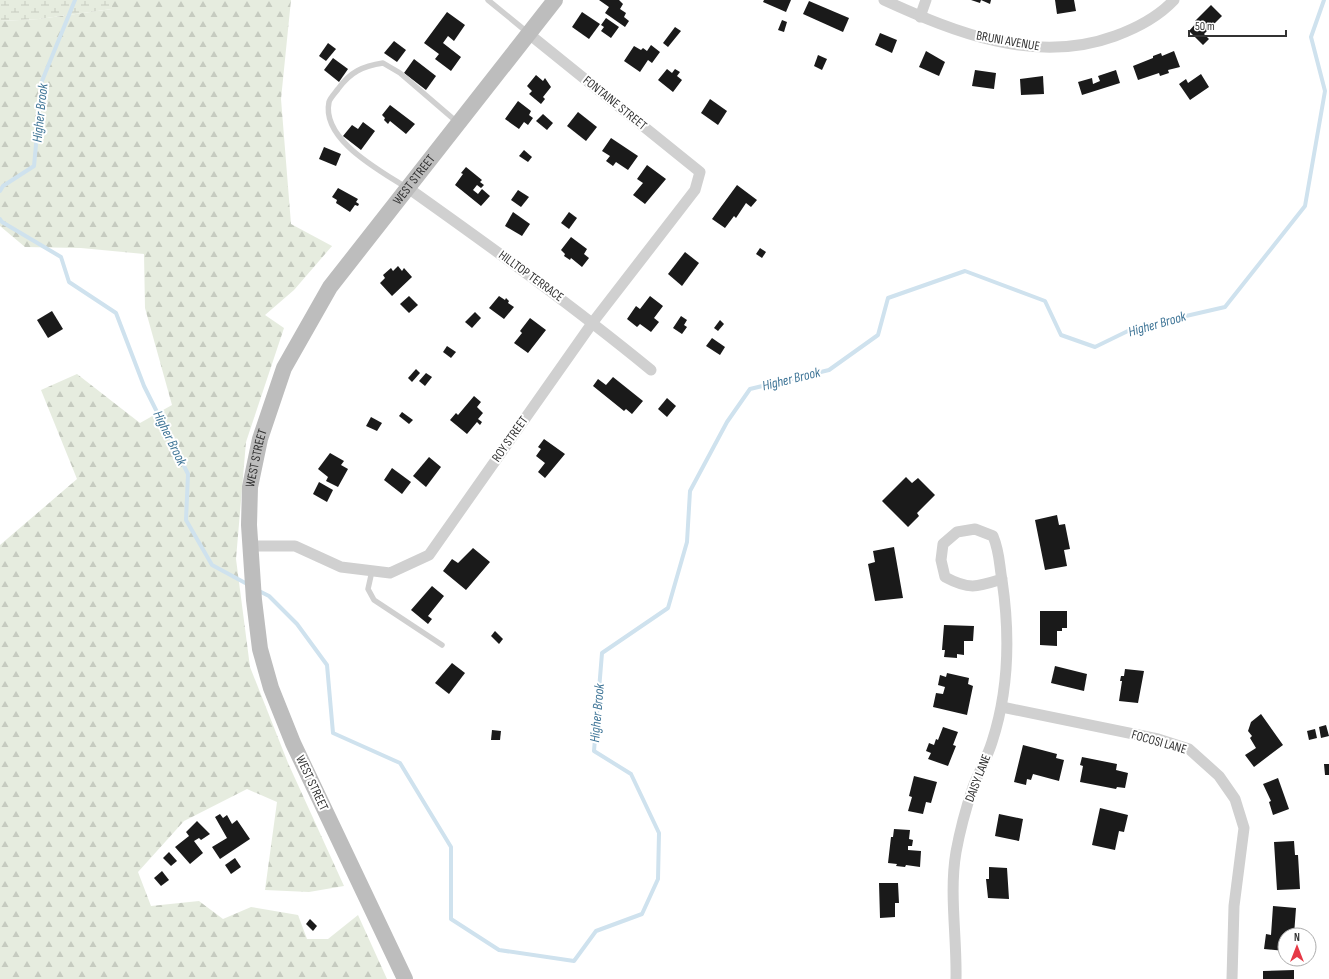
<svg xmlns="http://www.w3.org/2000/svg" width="1329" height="979" font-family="'Sofia Sans Condensed',sans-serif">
<defs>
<pattern id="forest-firs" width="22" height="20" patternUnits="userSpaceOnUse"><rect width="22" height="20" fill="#e6ecdf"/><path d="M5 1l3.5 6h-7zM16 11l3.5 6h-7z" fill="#c6cbc0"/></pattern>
<pattern id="wetland-marsh" width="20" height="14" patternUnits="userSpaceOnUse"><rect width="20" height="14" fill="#e6ecdf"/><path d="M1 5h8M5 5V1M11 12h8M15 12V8" fill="none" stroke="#c6cbc0"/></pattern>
</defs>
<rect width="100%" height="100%" fill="#fff"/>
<polygon fill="url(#forest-firs)" points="112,0 291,0 281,99 291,224 332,246 294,290 265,315 284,328 246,442 236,559 250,667 288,763 344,886 309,892 265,890 277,802 247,789 184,821 138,872 151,906 199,901 223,919 251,907 298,915 307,939 328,939 358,915 387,979 0,979 0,545 77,479 41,390 77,374 140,423 172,405 145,308 144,254 81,248 25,247 0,226 0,21 39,19 112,9"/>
<polygon fill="url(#wetland-marsh)" points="0,0 112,0 112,9 39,19 0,21"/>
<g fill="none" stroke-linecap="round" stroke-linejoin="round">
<g stroke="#cfe2ee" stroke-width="4">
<polyline points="0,191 3,186 34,166 42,81 75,0"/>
<polyline points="0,219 2,222 61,257 69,282 116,313 144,386 188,474 186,520 212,565 249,585"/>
<polyline points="257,590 269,596 297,624 327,665 333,733 400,763 451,847 451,919 499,950 574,961 596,931 642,914 658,879 659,833 631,774 594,751 602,653 668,608 687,542 690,491 727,422 750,389 829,370 878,335 888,298 965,271 1045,301 1061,335 1095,347 1134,328 1225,307 1305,206 1325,91 1311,37 1324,0"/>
</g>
</g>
<g fill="#1a1a1a">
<polygon points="599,0 619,0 623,4 620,9 626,13 624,17 629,21 625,27 605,13 609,7"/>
<polygon points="764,0 791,0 786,12 763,2"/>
<polygon points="971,0 991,0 990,4 981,0 980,3"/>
<polygon points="1055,0 1074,0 1076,11 1057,14"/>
<polygon points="809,1 849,18 843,32 803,14"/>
<polygon points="1211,5 1222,16 1204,34 1209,39 1203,45 1189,31 1197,22 1195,21"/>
<polygon points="447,12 465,25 454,41 448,36 443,43 461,57 451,71 435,59 439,54 424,43"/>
<polygon points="582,12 600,24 589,39 572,27"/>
<polygon points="606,18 619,27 611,38 601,31 604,27 601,25"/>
<polygon points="782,20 787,22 784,32 778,30"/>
<polygon points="675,27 681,31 668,47 663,43"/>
<polygon points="880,33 897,40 892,53 875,45"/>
<polygon points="394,41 406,50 397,62 384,53"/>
<polygon points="328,43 336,49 326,61 319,56"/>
<polygon points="651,45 660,52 652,63 648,60 640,72 624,61 634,46 641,50 643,48 647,51"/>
<polygon points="926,51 945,62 939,76 919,67"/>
<polygon points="1174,51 1180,67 1168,70 1169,73 1160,76 1159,73 1138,80 1133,66 1153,58 1153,56 1161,53 1162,56"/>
<polygon points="818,55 827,59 822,70 814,66"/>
<polygon points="333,58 348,69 339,82 324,70"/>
<polygon points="414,59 436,76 426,90 404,73"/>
<polygon points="667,69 672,73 675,69 680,72 677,76 682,80 673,92 658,80"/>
<polygon points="975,70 996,73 994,89 972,86"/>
<polygon points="1116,70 1120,83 1082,95 1078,82 1092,78 1093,84 1100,81 1098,76"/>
<polygon points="1201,74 1209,87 1190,100 1179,84 1186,79 1188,83"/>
<polygon points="536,75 543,81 545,78 551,87 543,97 545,99 541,104 529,94 532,91 527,86"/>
<polygon points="1043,76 1044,94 1021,95 1020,79"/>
<polygon points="710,99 727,111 718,125 701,113"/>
<polygon points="518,101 531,111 529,115 533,118 528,125 524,122 519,129 505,119"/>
<polygon points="390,105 415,124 406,134 390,121 388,124 384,120 385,118 382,115"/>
<polygon points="578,112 597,127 586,141 567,126"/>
<polygon points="543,114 553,123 547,130 536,121"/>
<polygon points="363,122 375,131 361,150 343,136 352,125 358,129"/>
<polygon points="611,138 638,156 628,170 616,162 613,166 606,161 610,156 602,151"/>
<polygon points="324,147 341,154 336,166 319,159"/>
<polygon points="524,150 532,157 528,162 519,156"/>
<polygon points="647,165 666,179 645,204 633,195 643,183 637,179"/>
<polygon points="466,167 482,180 480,182 484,185 481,188 477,185 473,190 478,194 482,189 490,196 481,206 455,185 463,174 461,173"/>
<polygon points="737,185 757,200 751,207 746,203 736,218 734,216 725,228 712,219"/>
<polygon points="338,188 358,199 356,202 359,204 358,206 355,205 350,212 336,203 337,200 332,197"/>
<polygon points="518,190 529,197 521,207 511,200"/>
<polygon points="513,212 530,224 522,236 505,226"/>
<polygon points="569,212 577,218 569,229 561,223"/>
<polygon points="571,237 587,249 584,254 589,258 582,267 571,258 570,260 564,256 565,254 561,250"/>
<polygon points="760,248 766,252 762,258 756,254"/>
<polygon points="685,252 699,263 682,286 668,274"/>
<polygon points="398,266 402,271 404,268 412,277 392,296 380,283 385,278 383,275 391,268 393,271"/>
<polygon points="409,296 418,305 409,313 400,304"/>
<polygon points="499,296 505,300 506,298 509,301 508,303 514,307 504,319 489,308"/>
<polygon points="650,296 663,306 654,318 659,322 651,332 640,324 637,327 627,319 636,306 640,309"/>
<polygon points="52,311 63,329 48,338 37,320"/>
<polygon points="475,312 481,318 472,328 465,322"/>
<polygon points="681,316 687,320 684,325 687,327 682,334 673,328"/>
<polygon points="530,318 546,330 528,353 514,343 522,333 520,331"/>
<polygon points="720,320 724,324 718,331 714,328"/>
<polygon points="712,338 725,347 720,355 706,346"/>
<polygon points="447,346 456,352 451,358 443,352"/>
<polygon points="416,369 420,373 412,382 408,378"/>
<polygon points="426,373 432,377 425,386 419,381"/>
<polygon points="613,377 643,401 632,414 626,409 624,411 593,386 598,379 606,385"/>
<polygon points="474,396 481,402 477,407 483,413 478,419 482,422 480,425 477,422 467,434 450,420 456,413 458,415"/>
<polygon points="667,398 676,406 667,417 658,409"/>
<polygon points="402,412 413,420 409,424 399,416"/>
<polygon points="371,417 382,423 377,431 366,426"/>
<polygon points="544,439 565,454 545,478 538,472 545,463 536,456 541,449 538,447"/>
<polygon points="330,453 344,461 341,465 348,469 338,487 326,481 328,477 318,469"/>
<polygon points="429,457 441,467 426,487 413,476"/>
<polygon points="392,468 411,482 402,494 384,480"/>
<polygon points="906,477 912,483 918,478 935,495 917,513 919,516 908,527 882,501"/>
<polygon points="319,482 333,490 327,502 313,494"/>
<polygon points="1057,515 1059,525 1065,524 1070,549 1064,550 1067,566 1045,570 1035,520"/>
<polygon points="894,547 903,598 875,601 868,564 875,562 873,551"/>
<polygon points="473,548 490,562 466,590 443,571 452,559 458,563"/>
<polygon points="432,586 444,596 428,616 432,619 428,624 411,610"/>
<polygon points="1040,611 1067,611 1067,628 1062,628 1062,631 1057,631 1057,646 1040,645"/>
<polygon points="944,625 974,626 973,641 964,641 964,655 957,654 957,658 944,657 945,650 942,650"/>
<polygon points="495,631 503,639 499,644 491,636"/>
<polygon points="452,663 465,673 449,694 435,683"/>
<polygon points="1055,666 1087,674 1084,691 1051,683"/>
<polygon points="1125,669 1144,671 1138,703 1119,701 1122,681 1120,681 1121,676 1124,676"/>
<polygon points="947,673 969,678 968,684 973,686 967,715 933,707 936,693 943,694 945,687 938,685 940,675 946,677"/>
<polygon points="1261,714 1283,745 1254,767 1245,755 1256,748 1250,738 1252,736 1248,731 1251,722"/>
<polygon points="1326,725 1329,736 1321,738 1319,727"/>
<polygon points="943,727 958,732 953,745 956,746 948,766 928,759 931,753 926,751 929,743 934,745 936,739 938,740"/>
<polygon points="1315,729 1317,738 1309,740 1307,731"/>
<polygon points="492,730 501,731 500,740 491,740"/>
<polygon points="1023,745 1057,754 1056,758 1064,760 1059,781 1033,774 1031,780 1027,779 1026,785 1014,782"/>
<polygon points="1082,757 1117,764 1116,770 1128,773 1125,788 1117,787 1116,789 1080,782 1083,766 1080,765"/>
<polygon points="1324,764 1329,764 1329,775 1325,775"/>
<polygon points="914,776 937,782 931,803 926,802 923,814 908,811 912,797 909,796"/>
<polygon points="1278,778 1289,809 1273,815 1269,802 1271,801 1263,784"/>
<polygon points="1100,808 1128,815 1124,832 1119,831 1115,850 1092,845"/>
<polygon points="220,814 223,818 227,815 232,824 237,820 250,839 220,859 212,847 227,838 215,817"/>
<polygon points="999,814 1023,819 1019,841 995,836"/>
<polygon points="197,821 210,834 201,840 199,838 194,841 203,853 190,864 175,847 189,836 186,832"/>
<polygon points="894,829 910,830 909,839 913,840 912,846 908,846 908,850 921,851 920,867 906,865 905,867 896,866 897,864 888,863 891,837 893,837"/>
<polygon points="1294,841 1295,855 1298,855 1300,889 1277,890 1274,842"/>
<polygon points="169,852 177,861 171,866 163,858"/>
<polygon points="235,858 241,867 231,874 225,865"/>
<polygon points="989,867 1007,868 1009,899 988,898 986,879 989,879"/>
<polygon points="162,871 169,880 161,886 154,878"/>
<polygon points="879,883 898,883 899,903 895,903 895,917 880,918"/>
<polygon points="1273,906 1296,908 1294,935 1285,935 1285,951 1264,949 1266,934 1271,935"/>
<polygon points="310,919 317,926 313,931 306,924"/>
<polygon points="1294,970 1294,979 1263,979 1263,971"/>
</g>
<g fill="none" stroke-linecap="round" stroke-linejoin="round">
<g stroke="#d0d0d0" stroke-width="5.5">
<polyline points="488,0 527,32"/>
<path d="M407 188C381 171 321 140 329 102 330 98 335 93 338 89 350 72 363 66 383 63L400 73 457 122"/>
<polyline points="372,571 368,589 374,600 442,645"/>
</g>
<g stroke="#d0d0d0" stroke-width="11">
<path d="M884 0C956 33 1036 65 1115 36 1137 28 1158 17 1174 0"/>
<polyline points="920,17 926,0"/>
<path d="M408 188C491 247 573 306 651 370"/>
<polyline points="250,546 295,546 341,567 390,573 429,555 593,322 695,190 700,172 529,34"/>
<polyline points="1002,707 1158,739 1189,749 1219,776 1235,799 1244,828 1234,906 1232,979"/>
<path d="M956 979C957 937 949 893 956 852 960 830 966 808 973 787 979 772 987 758 992 742 1009 690 1010 634 1002 580 999 564 1000 553 993 536L975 529 957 532 943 544 941 560 945 577C969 590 977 587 1002 579"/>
</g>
<path stroke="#bdbdbd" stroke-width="16" id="s1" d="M405 979 293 743 271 688 260 649 254 600 249 525 250 487 260 439 284 368 330 287 555 0"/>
</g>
<g text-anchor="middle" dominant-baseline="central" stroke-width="4" stroke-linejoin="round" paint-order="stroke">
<g font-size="13" fill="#333" stroke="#fff">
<text transform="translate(1008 41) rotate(10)">BRUNI AVENUE</text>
<text transform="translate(615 103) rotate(39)">FONTAINE STREET</text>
<text stroke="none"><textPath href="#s1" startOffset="877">WEST STREET</textPath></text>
<text transform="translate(531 276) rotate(36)">HILLTOP TERRACE</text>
<text transform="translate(510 439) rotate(-55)">ROY STREET</text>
<text stroke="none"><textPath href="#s1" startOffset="553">WEST STREET</textPath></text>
<text transform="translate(1159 742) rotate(16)">FOCOSI LANE</text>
<text transform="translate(978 778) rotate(-69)">DAISY LANE</text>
<text transform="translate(312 783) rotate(65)">WEST STREET</text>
</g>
<g font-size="14" font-style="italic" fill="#3f7597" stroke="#fff">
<text transform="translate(40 113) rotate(-84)">Higher Brook</text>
<text transform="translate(1157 324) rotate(-16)">Higher Brook</text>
<text transform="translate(791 379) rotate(-14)">Higher Brook</text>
<text transform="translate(170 438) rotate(64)">Higher Brook</text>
<text transform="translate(597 713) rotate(-85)">Higher Brook</text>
</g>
</g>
<g transform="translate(1297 947)"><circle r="19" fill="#ffffff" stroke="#adadad"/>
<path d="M0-3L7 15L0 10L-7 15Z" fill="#e63946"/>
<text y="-6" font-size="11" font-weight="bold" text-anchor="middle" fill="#333333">N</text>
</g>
<path d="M1189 30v6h97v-6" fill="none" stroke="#333333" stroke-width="2"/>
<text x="1195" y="30" font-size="12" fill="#333333" stroke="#ffffff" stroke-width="3" paint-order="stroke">50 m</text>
</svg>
